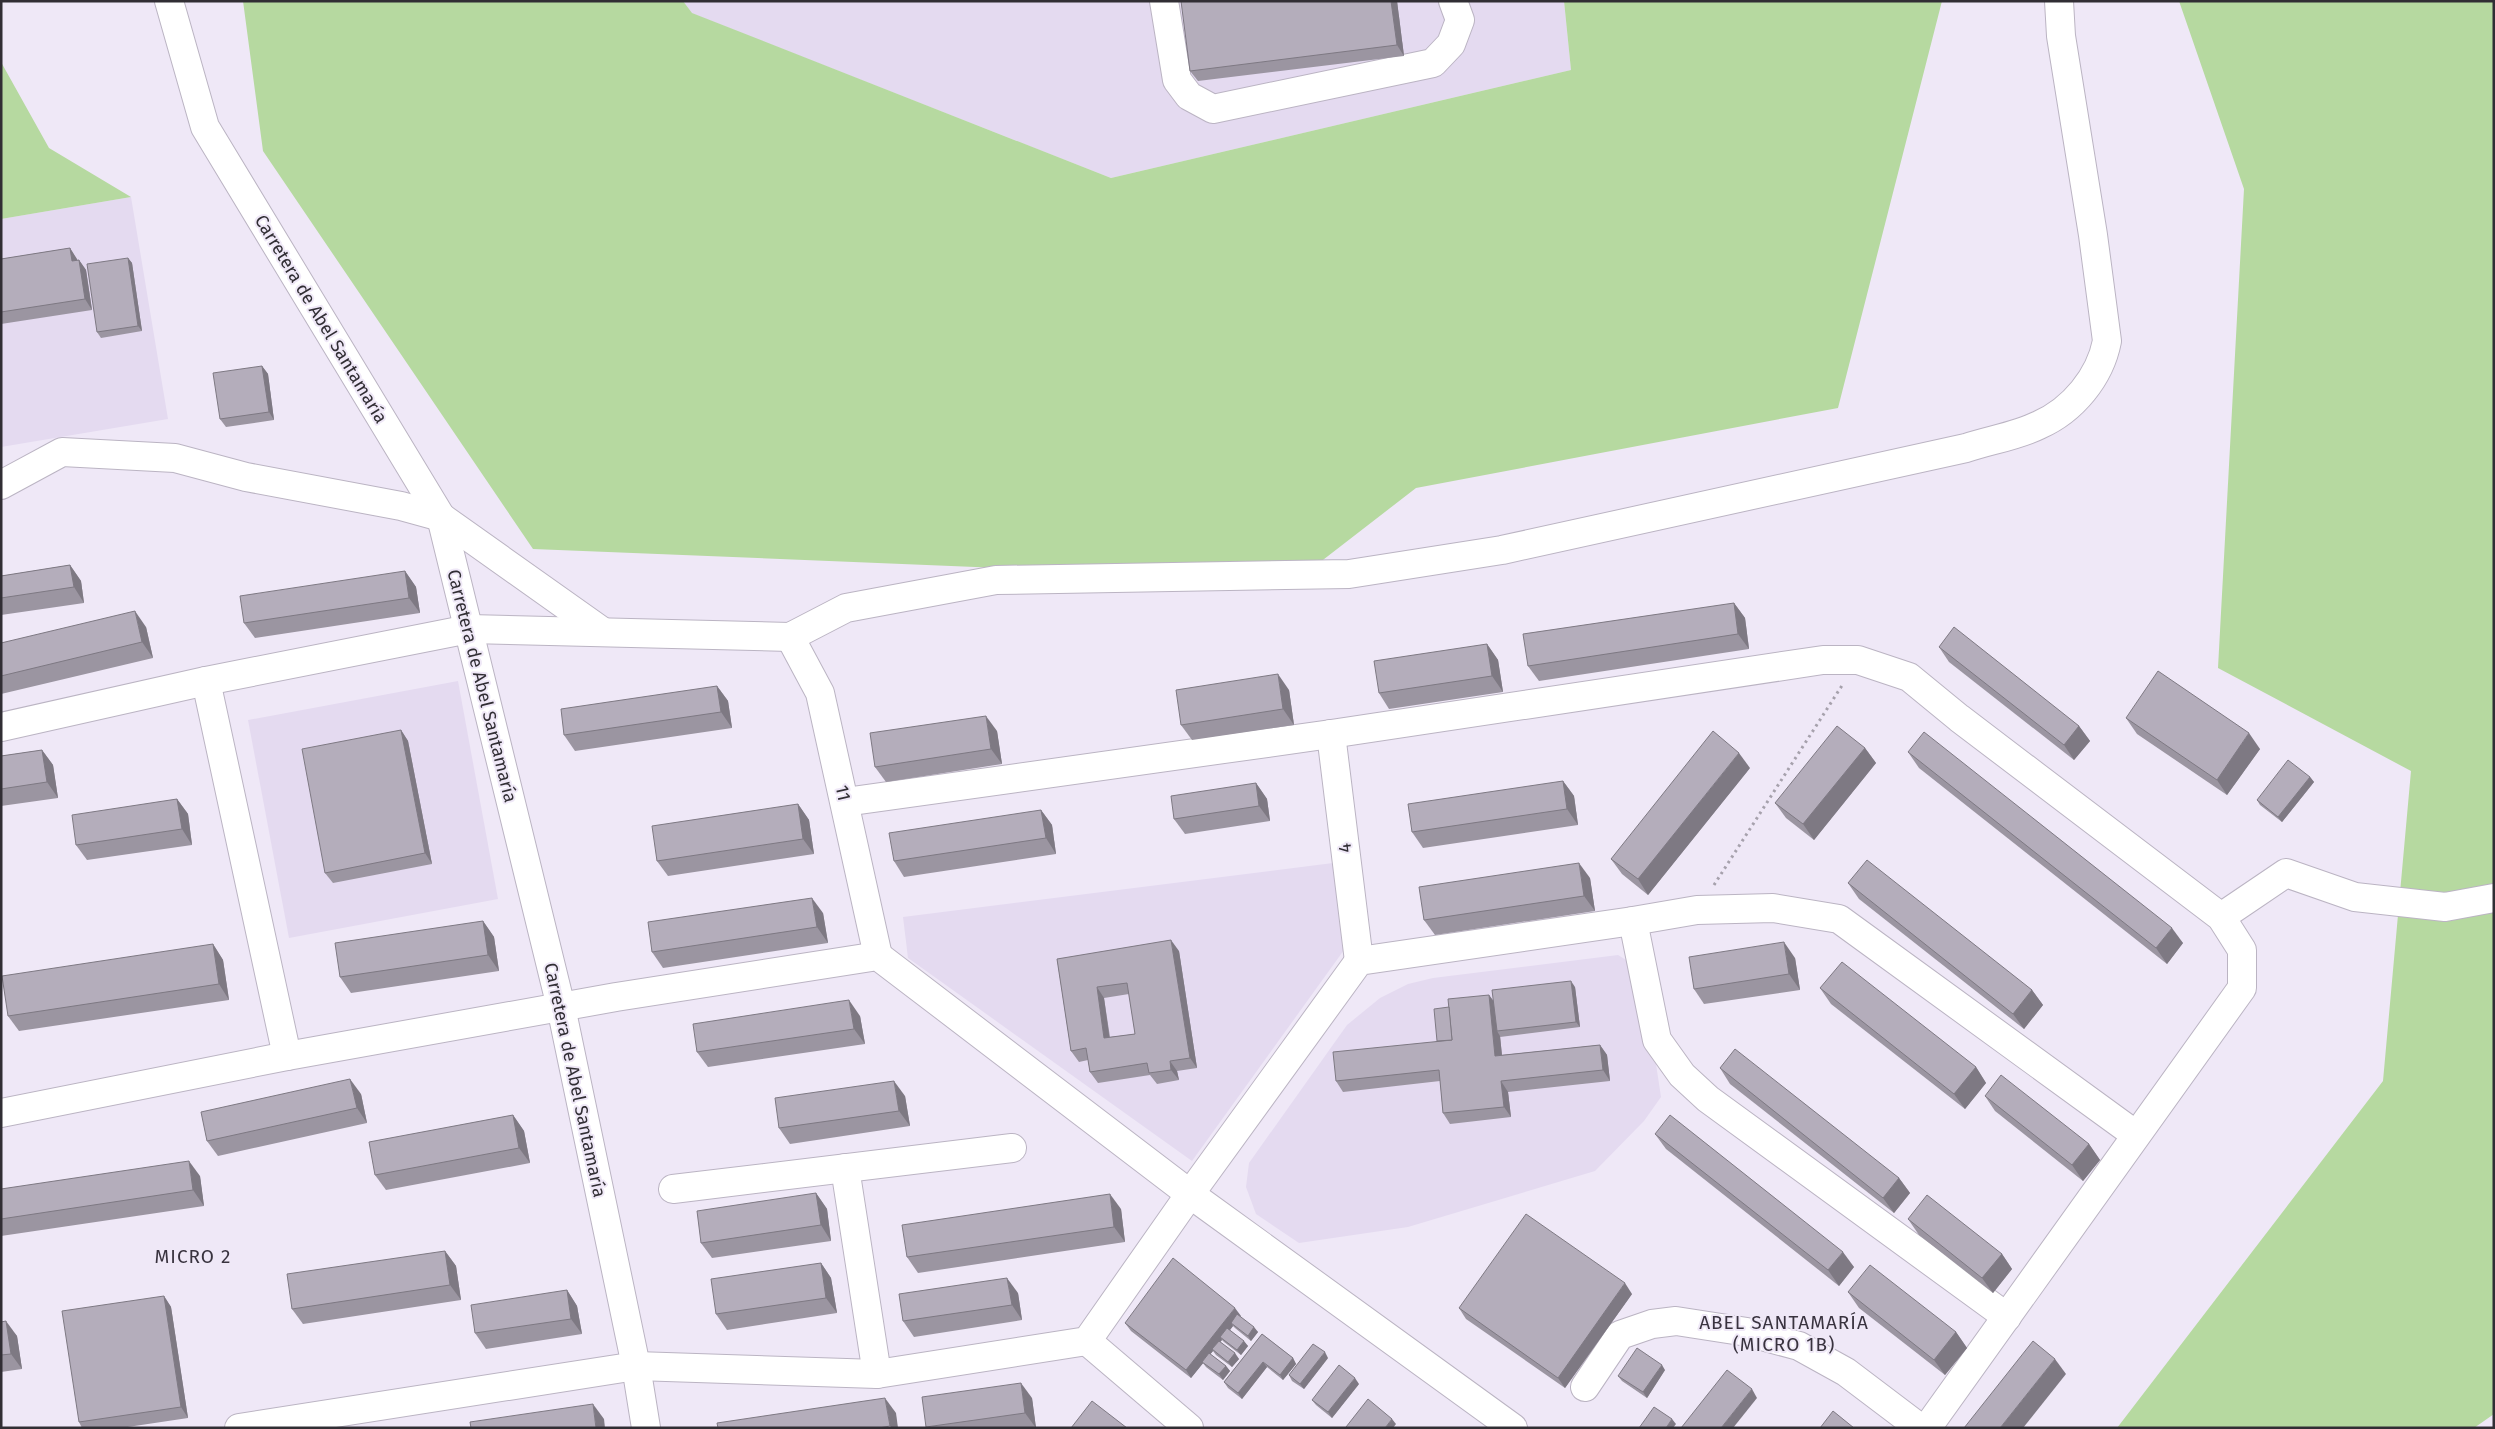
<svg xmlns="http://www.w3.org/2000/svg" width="2495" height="1429" font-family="'Fira Sans',sans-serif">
<rect width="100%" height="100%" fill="#efe8f7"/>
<g fill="#e4daf0">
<polygon points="683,1 1564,1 1571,70 1111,178 691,13"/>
<polygon points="131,197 168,419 1,447 1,219"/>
<polygon points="458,681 498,899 289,938 248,720"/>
<polygon points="1333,863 1344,950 1192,1161 908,958 903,917"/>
<polygon points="1618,955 1631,963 1644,985 1661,1097 1644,1121 1595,1171 1408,1227 1299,1243 1256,1214 1246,1187 1249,1163 1347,1025 1380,998 1408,984 1433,978"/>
</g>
<g fill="#b6d9a0">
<polygon points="243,1 683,1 692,13 1111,178 1571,70 1564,1 1942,1 1838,408 1416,488 1297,580 533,549 263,151"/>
<polygon points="2179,1 2494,1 2494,1414 2474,1428 2117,1428 2383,1081 2411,771 2218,668 2244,189"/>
<polygon points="1,62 49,148 131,197 1,219"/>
</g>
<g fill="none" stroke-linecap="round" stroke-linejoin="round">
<defs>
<g id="minor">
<polyline points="1164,1 1177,80 1189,96 1213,109 1433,63 1451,44 1460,20 1453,1"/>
<polyline points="1,485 62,452 175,458 246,477 401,506 441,517 603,632"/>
<polyline points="790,637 820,693 878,956"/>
<polyline points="206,681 287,1056"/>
<path d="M1 727 206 681 469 629 790 637 846 608 996 580 1349 574 1502 550 1966 448C1990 440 2017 436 2039 425 2073 410 2100 377 2107 341L2093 235 2061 36 2059 1"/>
<polyline points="1331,734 1359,961"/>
<polyline points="845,802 1331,734 1823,660 1858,660 1909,677 1959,718 2221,917 2242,950 2242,988 1927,1428"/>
<polyline points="2221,917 2286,873 2355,897 2445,907 2494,898"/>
<polyline points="1633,921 1657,1040 1682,1075 1708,1099 2007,1317"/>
<polyline points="1,1113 287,1056 616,997 878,956 1190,1194 1513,1428"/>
<polyline points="845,1168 877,1374"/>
<polyline points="673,1189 1012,1148"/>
<polyline points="1087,1341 1189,1428"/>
<polyline points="1585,1387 1620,1335 1652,1324 1676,1321 1747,1332 1799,1346 1846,1372 1920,1428"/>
<polyline points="239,1428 636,1366 877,1374 1087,1341 1190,1194 1359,961 1633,921 1697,910 1773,908 1839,919 2136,1135"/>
</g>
<polyline id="major" points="169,1 205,127 441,517 561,1007 636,1366 646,1428"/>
</defs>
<use href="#minor" stroke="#bbb4c3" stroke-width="30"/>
<use href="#major" stroke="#bbb4c3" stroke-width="30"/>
<polyline stroke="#a6a1ac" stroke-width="3" stroke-dasharray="2.5 4" stroke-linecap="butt" points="1714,885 1843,684"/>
<use href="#minor" stroke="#fff" stroke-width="28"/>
<use href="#major" stroke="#fff" stroke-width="28"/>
</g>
<g fill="#9b95a1" fill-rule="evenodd">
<polygon points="1397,1 1404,56 1198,81 1190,71"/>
<polygon points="70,248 77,260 79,260 86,270 92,310 1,324 1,259"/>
<polygon points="128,258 132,263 142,331 101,338 97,332"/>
<polygon points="262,366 268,374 274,420 226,427 220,419"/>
<polygon points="70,565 81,581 84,603 1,615 1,576"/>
<polygon points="405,571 416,587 420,613 255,638 244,623"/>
<polygon points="1734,603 1745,618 1749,649 1539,681 1528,666"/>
<polygon points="146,627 153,658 1,694 1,643"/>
<polygon points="1487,644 1498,660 1503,692 1389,709 1379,693"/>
<polygon points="1939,647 2079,726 2090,741 2074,760 1949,662"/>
<polygon points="717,686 728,701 732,728 575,751 564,735"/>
<polygon points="1289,690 1294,725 1192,740 1181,725"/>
<polygon points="2126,718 2260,749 2227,795 2137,734"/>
<polygon points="401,730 408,741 432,864 333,883 325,873"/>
<polygon points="997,731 1002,764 886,782 875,767"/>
<polygon points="1865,748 1876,763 1814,840 1786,818 1775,803"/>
<polygon points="42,750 53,765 58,798 1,806 1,756"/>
<polygon points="1908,752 2183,943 2167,964 1919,768"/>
<polygon points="1750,768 1648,895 1622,874 1611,859"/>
<polygon points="2310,777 2314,782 2282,822 2260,805 2257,800"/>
<polygon points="1563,781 1574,796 1578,825 1423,848 1412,832"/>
<polygon points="1256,783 1267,799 1270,821 1185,834 1174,819"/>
<polygon points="177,799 188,814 192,845 87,860 76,845"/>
<polygon points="798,804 809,820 814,854 668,876 657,861"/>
<polygon points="1041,810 1052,825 1056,854 904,877 894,861"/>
<polygon points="1590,878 1595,911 1435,935 1424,920"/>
<polygon points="1848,883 2032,990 2043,1005 2024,1029 1859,899"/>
<polygon points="823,913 828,943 663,968 652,952"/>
<polygon points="483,921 494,937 499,971 351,993 340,977"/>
<polygon points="213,944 223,960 229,1000 19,1031 8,1016"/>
<path d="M1179 951 1197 1068 1177 1071 1179 1080 1157 1084 1150 1075 1098 1083 1090 1072 1088 1060 1079 1062 1071 1051 1057 959ZM1129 994 1135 1034 1110 1037 1104 998Z"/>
<polygon points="1795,958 1800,990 1704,1004 1694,989"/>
<polygon points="1575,987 1580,1027 1500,1037 1500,1036 1502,1055 1600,1045 1607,1055 1610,1081 1508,1092 1511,1117 1450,1124 1443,1113 1440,1081 1343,1092 1336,1081 1437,1041 1449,1007 1489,995 1493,1000"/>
<polygon points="1820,988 1976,1067 1986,1083 1965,1109 1831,1004"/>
<polygon points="860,1016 865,1044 708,1067 697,1052"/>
<polygon points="1720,1068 1899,1178 1910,1193 1894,1213 1730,1084"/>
<polygon points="361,1094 367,1123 218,1156 207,1141"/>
<polygon points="905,1096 910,1126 790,1144 779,1128"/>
<polygon points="1985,1096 2089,1144 2100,1160 2083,1181 1995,1111"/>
<polygon points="513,1115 524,1131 530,1163 386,1190 375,1175"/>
<polygon points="1655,1134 1854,1267 1839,1286 1666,1149"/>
<polygon points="200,1176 204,1206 1,1236 1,1189"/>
<polygon points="816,1193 827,1209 831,1241 712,1258 701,1243"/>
<polygon points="1121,1209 1125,1242 918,1273 907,1257"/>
<polygon points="1908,1219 2002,1254 2012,1269 1993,1293 1919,1235"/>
<polygon points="445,1251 456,1266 461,1300 303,1324 292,1309"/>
<polygon points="821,1263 831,1278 837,1313 727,1330 716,1314"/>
<polygon points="567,1290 577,1306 582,1334 486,1349 475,1333"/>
<polygon points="1848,1292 1956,1332 1967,1348 1945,1375 1859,1308"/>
<polygon points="1018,1293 1022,1320 914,1337 903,1321"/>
<polygon points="1632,1294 1565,1388 1466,1319 1459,1308"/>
<polygon points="164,1296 171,1307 188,1418 121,1428 82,1428 79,1422"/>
<polygon points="1241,1316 1240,1317 1258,1332 1251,1341 1235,1328 1233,1326 1230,1330 1248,1346 1241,1355 1224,1342 1222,1340 1220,1342 1239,1359 1232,1367 1216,1355 1213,1351 1210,1354 1226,1366 1230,1371 1223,1380 1206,1367 1203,1363 1191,1378 1131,1331 1125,1323"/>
<polygon points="1,1322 17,1336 22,1369 1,1372"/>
<polygon points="1262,1334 1293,1358 1296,1364 1283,1380 1267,1367 1242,1399 1228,1388 1224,1382"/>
<polygon points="1328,1358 1304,1389 1292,1381 1289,1375"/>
<polygon points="1665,1370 1647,1398 1622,1381 1618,1376"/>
<polygon points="1359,1384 1332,1418 1316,1405 1312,1400"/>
<polygon points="1032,1398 1036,1428 926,1428"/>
</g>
<g fill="#7e7983">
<polygon points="1391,1 1397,1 1404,56 1397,45"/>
<polygon points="70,248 77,259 79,271 72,261"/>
<polygon points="128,258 132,263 142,331 138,326"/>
<polygon points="79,260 86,270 92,310 85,299"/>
<polygon points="262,366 268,374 274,420 269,412"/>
<polygon points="70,565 81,581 84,603 74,587"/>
<polygon points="405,571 416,587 420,613 409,598"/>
<polygon points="1734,603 1745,618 1749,649 1738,634"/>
<polygon points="135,611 146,627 153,658 142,642"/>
<polygon points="1487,644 1498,660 1503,692 1492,676"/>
<polygon points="1278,674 1289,690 1294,725 1283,709"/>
<polygon points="717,686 728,701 732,728 721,712"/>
<polygon points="986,716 997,731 1002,764 991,749"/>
<polygon points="2079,726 2090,741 2074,760 2064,745"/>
<polygon points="401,730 408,741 432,864 425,853"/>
<polygon points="2249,733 2260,749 2227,795 2217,780"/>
<polygon points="1865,748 1876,763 1814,840 1803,824"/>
<polygon points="42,750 53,765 58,798 47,782"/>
<polygon points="1739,753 1750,768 1648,895 1638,879"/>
<polygon points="2310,777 2314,782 2282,822 2278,817"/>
<polygon points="1563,781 1574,796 1578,825 1567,809"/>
<polygon points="1256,783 1267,799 1270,821 1259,806"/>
<polygon points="177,799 188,814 192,845 182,829"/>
<polygon points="798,804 809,820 814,854 803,839"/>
<polygon points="1041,810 1052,825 1056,854 1046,838"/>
<polygon points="1579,863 1590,878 1595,911 1584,896"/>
<polygon points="812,898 823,913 828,943 817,927"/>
<polygon points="483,921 494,937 499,971 488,955"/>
<polygon points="2172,928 2183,943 2167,964 2156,948"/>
<polygon points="1171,940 1179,951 1197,1068 1190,1058"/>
<polygon points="1784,942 1795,958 1800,990 1789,974"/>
<polygon points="213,944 223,960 229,1000 219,984"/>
<polygon points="1571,981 1575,987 1580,1027 1576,1022"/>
<polygon points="1097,987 1104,998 1111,1049 1104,1038"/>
<polygon points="2032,990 2043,1005 2024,1029 2013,1014"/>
<polygon points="1489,995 1496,1005 1497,1031 1500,1036 1503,1066 1495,1056"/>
<polygon points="849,1000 860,1016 865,1044 854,1029"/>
<polygon points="1600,1045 1607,1055 1610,1081 1603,1070"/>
<polygon points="1170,1061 1177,1071 1179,1080 1171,1070"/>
<polygon points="1976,1067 1986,1083 1965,1109 1954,1094"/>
<polygon points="350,1079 361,1094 367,1123 357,1108"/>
<polygon points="894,1081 905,1096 910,1126 899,1111"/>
<polygon points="1501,1081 1508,1092 1511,1117 1504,1107"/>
<polygon points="513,1115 524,1131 530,1163 519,1148"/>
<polygon points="2089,1144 2100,1160 2083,1181 2072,1165"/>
<polygon points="189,1161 200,1176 204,1206 193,1190"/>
<polygon points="1899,1178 1910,1193 1894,1213 1883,1198"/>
<polygon points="816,1193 827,1209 831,1241 821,1225"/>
<polygon points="1110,1194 1121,1209 1125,1242 1114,1227"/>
<polygon points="445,1251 456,1266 461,1300 450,1285"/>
<polygon points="1843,1252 1854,1267 1839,1286 1828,1270"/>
<polygon points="2002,1254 2012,1269 1993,1293 1982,1278"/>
<polygon points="821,1263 831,1278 837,1313 826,1298"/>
<polygon points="1007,1278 1018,1293 1022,1320 1012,1305"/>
<polygon points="1625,1283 1632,1294 1565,1388 1558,1378"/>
<polygon points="567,1290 577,1306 582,1334 571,1319"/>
<polygon points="164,1296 171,1307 188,1418 181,1407"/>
<polygon points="1235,1308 1241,1316 1234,1325 1231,1323 1233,1326 1223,1339 1220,1337 1222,1340 1213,1350 1212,1349 1213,1351 1191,1378 1186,1370"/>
<polygon points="6,1321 17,1336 22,1369 11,1354"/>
<polygon points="1254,1327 1258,1332 1251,1341 1248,1336"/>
<polygon points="1956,1332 1967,1348 1945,1375 1934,1360"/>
<polygon points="1244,1341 1248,1346 1241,1355 1237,1350"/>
<polygon points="1325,1352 1328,1358 1304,1389 1300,1384"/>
<polygon points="1235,1353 1239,1359 1232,1367 1228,1362"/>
<polygon points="1293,1358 1296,1364 1283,1380 1280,1375"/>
<polygon points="2055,1359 2066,1374 2023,1428 2000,1428"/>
<polygon points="1263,1362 1267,1367 1242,1399 1238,1393"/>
<polygon points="1662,1365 1665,1370 1647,1398 1643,1392"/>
<polygon points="1226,1366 1230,1371 1223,1380 1219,1374"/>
<polygon points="1355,1378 1359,1384 1332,1418 1328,1412"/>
<polygon points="1021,1383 1032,1398 1036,1428 1025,1413"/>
<polygon points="1752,1389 1757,1398 1733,1428 1721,1428"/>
<polygon points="885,1398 896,1413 898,1428 891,1428 890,1426"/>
<polygon points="593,1404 604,1419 605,1428 596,1428"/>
<polygon points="1392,1419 1396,1424 1393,1428 1385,1428"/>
<polygon points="1672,1419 1676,1424 1673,1428 1666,1428"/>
</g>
<g fill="#b4adbb" stroke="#7e7983" fill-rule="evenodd">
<polygon points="1181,1 1391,1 1397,45 1190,71"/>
<polygon points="70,248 72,261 79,260 85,299 1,312 1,259"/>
<polygon points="128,258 138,326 97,332 87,264"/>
<polygon points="262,366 269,412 220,419 213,373"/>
<polygon points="70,565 74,587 1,598 1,576"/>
<polygon points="405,571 409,598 244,623 240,596"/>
<polygon points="1734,603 1738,634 1528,666 1523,634"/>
<polygon points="135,611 142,642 1,676 1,643"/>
<polygon points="1954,627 2079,726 2064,745 1939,647"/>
<polygon points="1487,644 1492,676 1379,693 1374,661"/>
<polygon points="2158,671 2249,733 2217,780 2126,718"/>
<polygon points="1278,674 1283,709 1181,725 1176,690"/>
<polygon points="717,686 721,712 564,735 561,709"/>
<polygon points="986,716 991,749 875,767 870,733"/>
<polygon points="1837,726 1865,748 1803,824 1775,803"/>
<polygon points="401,730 425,853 325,873 302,749"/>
<polygon points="1713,731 1739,753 1638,879 1611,859"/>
<polygon points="1924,732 2172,928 2156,948 1908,752"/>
<polygon points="42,750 47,782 1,789 1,756"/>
<polygon points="2288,760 2310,777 2278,817 2257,800"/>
<polygon points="1563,781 1567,809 1412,832 1408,804"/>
<polygon points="1256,783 1259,806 1174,819 1171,796"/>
<polygon points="177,799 182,829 76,845 72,815"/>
<polygon points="798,804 803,839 657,861 652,826"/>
<polygon points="1041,810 1046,838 894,861 889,833"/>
<polygon points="1867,860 2032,990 2013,1014 1848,883"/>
<polygon points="1579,863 1584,896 1424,920 1419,887"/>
<polygon points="812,898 817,927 652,952 648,922"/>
<polygon points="483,921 488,955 340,977 335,943"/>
<path d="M1171 940 1190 1058 1170 1061 1171 1070 1149 1073 1147 1063 1090 1072 1086 1048 1071 1051 1057 959ZM1127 983 1135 1034 1104 1038 1097 987Z"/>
<polygon points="1784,942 1789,974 1694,989 1689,957"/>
<polygon points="213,944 219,984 8,1016 2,976"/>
<polygon points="1842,962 1976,1067 1954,1094 1820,988"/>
<polygon points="1571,981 1576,1022 1497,1031 1492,990"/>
<polygon points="1489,995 1495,1056 1600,1045 1603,1070 1501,1081 1504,1107 1443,1113 1439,1070 1336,1081 1333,1052 1452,1040 1448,999"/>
<polygon points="849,1000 854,1029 697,1052 693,1024"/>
<polygon points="1449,1007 1452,1040 1437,1041 1434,1009"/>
<polygon points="1735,1049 1899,1178 1883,1198 1720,1068"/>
<polygon points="2001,1075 2089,1144 2072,1165 1985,1096"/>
<polygon points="350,1079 357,1108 207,1141 201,1112"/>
<polygon points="894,1081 899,1111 779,1128 775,1098"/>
<polygon points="513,1115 519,1148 375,1175 369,1142"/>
<polygon points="1670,1115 1843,1252 1828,1270 1655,1134"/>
<polygon points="189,1161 193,1190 1,1219 1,1189"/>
<polygon points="816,1193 821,1225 701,1243 697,1211"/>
<polygon points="1110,1194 1114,1227 907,1257 902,1225"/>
<polygon points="1927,1195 2002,1254 1982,1278 1908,1219"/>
<polygon points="1526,1214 1625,1283 1558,1378 1459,1308"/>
<polygon points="445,1251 450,1285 292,1309 287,1274"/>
<polygon points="1173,1258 1235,1308 1186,1370 1125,1323"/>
<polygon points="821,1263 826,1298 716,1314 711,1279"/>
<polygon points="1870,1265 1956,1332 1934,1360 1848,1292"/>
<polygon points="1007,1278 1012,1305 903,1321 899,1294"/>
<polygon points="567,1290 571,1319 475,1333 471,1305"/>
<polygon points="164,1296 181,1407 79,1422 62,1311"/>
<polygon points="1237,1314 1254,1327 1248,1336 1231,1323"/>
<polygon points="6,1321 11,1354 1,1355 1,1322"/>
<polygon points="1227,1328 1244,1341 1237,1350 1220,1337"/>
<polygon points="1262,1334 1293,1358 1280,1375 1263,1362 1238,1393 1224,1382"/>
<polygon points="1219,1341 1235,1353 1228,1362 1212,1349"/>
<polygon points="2033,1341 2055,1359 2000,1428 1964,1428"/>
<polygon points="1313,1344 1325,1352 1300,1384 1289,1375"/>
<polygon points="1637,1348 1662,1365 1643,1392 1618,1376"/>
<polygon points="1209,1353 1226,1366 1219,1374 1202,1362"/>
<polygon points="1339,1365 1355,1378 1328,1412 1312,1400"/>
<polygon points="1727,1370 1752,1389 1721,1428 1681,1428"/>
<polygon points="1021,1383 1025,1413 926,1427 922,1397"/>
<polygon points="885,1398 890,1426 879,1428 718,1428 717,1423"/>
<polygon points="1368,1399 1392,1419 1385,1428 1347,1428 1346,1427"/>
<polygon points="1092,1401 1127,1428 1071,1428"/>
<polygon points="593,1404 596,1428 471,1428 470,1422"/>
<polygon points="1654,1407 1672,1419 1666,1428 1639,1428"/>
<polygon points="1833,1411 1854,1428 1820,1428"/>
</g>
<g text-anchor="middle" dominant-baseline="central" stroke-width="4" stroke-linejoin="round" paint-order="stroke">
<g font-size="18" fill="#312e34" stroke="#efe8f7">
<text transform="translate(321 319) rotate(59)">Carretera de Abel Santamaría</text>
<text transform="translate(482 686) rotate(76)">Carretera de Abel Santamaría</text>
<text transform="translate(843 793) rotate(77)">11</text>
<text transform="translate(1345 848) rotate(-97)">4</text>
<text transform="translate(575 1080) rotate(78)">Carretera de Abel Santamaría</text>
</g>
<g font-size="19" letter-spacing="1" fill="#39333f" stroke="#efe8f7">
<text x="193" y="1256">MICRO 2</text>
<text x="1784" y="1322">ABEL SANTAMARÍA<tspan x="1784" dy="22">(MICRO 1B)</tspan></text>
</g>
</g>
<rect width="2495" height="1429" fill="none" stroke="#312e34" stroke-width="5"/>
</svg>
